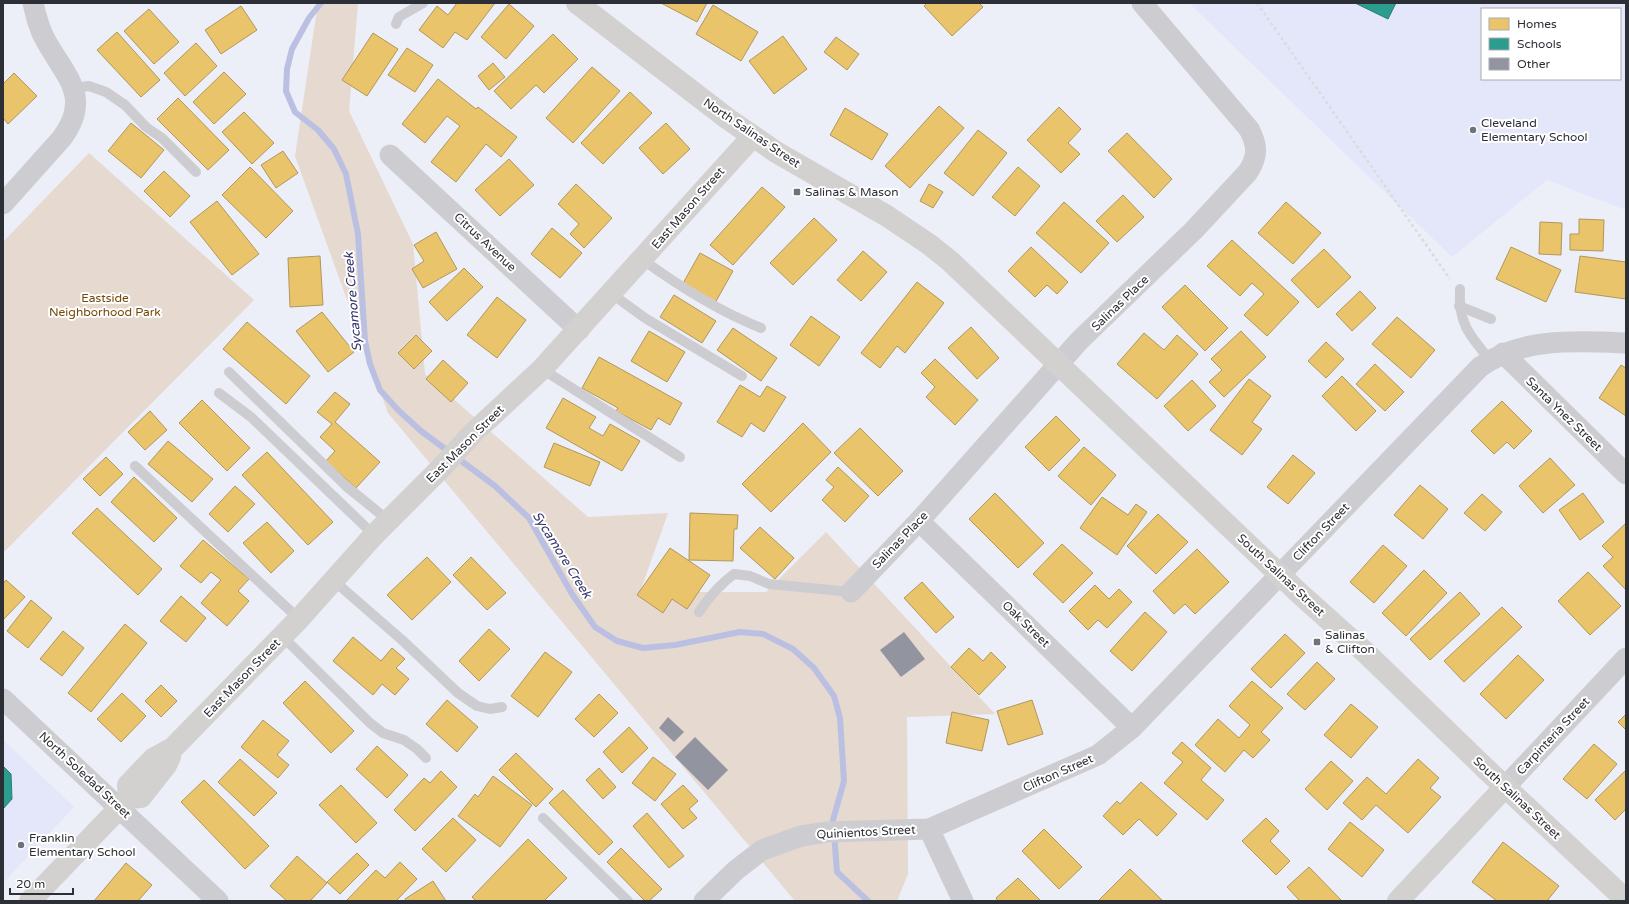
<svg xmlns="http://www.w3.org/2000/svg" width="1629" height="904" font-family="'Varela Round',sans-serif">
<rect width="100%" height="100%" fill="#eceef8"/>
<g fill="#e4e7fa" fill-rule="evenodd">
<path d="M1189 3H1626V210L1547 180 1452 257ZM1482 9H1620V79H1482Z"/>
<polygon points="3,740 74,807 3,883"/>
</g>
<g fill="#e5d9d0">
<polygon points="318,3 358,3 349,111 413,244 425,374 588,517 668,513 640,592 766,592 826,532 995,714 907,717 908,874 897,901 795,901 388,413 295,156"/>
<polygon points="89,153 254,300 3,553 3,242"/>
</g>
<g fill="#e9c46a" stroke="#b1975a">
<polygon points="457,3 495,3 467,40 455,32 443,48 419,30 437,6 448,15"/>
<polygon points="661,3 707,3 697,22"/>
<polygon points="927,3 979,3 983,7 952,36 924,6"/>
<polygon points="509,4 534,26 506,59 481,37"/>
<polygon points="713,5 758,32 741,61 696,34"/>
<polygon points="241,6 257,30 221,54 205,30"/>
<polygon points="149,9 179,42 154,64 124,31"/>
<polygon points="117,32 160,80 141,97 97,50"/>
<polygon points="373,33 398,49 367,96 342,80"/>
<polygon points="553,34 578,59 544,93 536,85 511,109 494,91"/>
<polygon points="783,36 807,69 774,94 749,61"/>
<polygon points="836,37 859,54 847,70 824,52"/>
<polygon points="196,43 217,66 185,96 164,73"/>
<polygon points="407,48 433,65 415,92 388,75"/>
<polygon points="493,63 505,77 489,90 478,76"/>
<polygon points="592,67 620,91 573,143 546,118"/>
<polygon points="224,72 246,94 214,124 193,102"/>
<polygon points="14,73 37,96 8,124 3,118 3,84"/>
<polygon points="438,79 476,109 478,107 517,137 501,157 486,144 456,182 431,162 460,126 447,116 425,143 402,124"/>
<polygon points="630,92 652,113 603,164 581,143"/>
<polygon points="178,98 229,150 208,170 157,119"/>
<polygon points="939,106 964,128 910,188 885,166"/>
<polygon points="1059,107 1081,129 1068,143 1080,154 1061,173 1027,140"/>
<polygon points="845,108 888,134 872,160 830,135"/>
<polygon points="244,112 274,143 252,164 222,132"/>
<polygon points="131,123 164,150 141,178 108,151"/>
<polygon points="666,123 690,149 663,174 639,148"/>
<polygon points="978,130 1007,153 973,196 944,173"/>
<polygon points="1127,133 1172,179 1154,198 1108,151"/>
<polygon points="283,151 298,173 276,188 261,165"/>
<polygon points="509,159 534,185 500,216 475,190"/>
<polygon points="250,167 293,211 266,238 222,195"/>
<polygon points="1018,167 1040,186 1015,216 992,197"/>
<polygon points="164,171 190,196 170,217 144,191"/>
<polygon points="576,184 612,218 584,248 570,234 579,224 558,204"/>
<polygon points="929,184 943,192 933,208 920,201"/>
<polygon points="762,187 785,207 733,265 710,245"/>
<polygon points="1123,195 1144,217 1117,242 1096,221"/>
<polygon points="217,201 259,254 232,275 190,222"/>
<polygon points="1064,202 1109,243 1081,273 1036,233"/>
<polygon points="1286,202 1321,233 1293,264 1258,233"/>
<polygon points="814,218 837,240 793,285 770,263"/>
<polygon points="1579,219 1604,220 1603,251 1570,250 1570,234 1579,234"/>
<polygon points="1540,222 1562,223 1561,255 1539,254"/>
<polygon points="552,228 582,253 560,278 531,254"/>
<polygon points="436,232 457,269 423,288 412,269 424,261 414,245"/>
<polygon points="1232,240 1299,302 1267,336 1244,315 1264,294 1252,283 1240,296 1207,266"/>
<polygon points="1031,247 1068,282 1057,294 1047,285 1035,297 1008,271"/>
<polygon points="1511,247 1561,270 1546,302 1496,279"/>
<polygon points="1324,249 1351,277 1318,308 1291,280"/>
<polygon points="863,251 887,272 861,301 837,280"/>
<polygon points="700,253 733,271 715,303 682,285"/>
<polygon points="320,256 323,305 290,307 288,258"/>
<polygon points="1580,256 1626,262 1626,299 1575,292"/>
<polygon points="464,268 483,287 447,321 429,302"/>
<polygon points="917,282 944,303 905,353 897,346 880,368 861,353"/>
<polygon points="1185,285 1228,328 1205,351 1162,307"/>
<polygon points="1360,291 1376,308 1352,331 1336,314"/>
<polygon points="674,295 716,321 702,343 660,317"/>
<polygon points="497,297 526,320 497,358 467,335"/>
<polygon points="322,312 354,352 328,372 296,331"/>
<polygon points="811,316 840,337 819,366 790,345"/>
<polygon points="1397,317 1435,350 1411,378 1372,344"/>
<polygon points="247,322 310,376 286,404 223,349"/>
<polygon points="971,327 999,358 977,379 948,348"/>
<polygon points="733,328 777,358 761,381 717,350"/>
<polygon points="649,331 685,352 667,382 631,361"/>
<polygon points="1241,331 1266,357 1224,397 1209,382 1222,370 1211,359"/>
<polygon points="1144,333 1164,350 1177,335 1198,354 1157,399 1117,364"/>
<polygon points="416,335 432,351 414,369 398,353"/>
<polygon points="1326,342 1344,359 1326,378 1308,361"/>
<polygon points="599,357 682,403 670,425 658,418 651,430 616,411 618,408 582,388"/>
<polygon points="935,359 978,400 955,425 926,397 935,387 921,373"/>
<polygon points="443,360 468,383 451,402 426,379"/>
<polygon points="1375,364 1404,392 1385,411 1356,384"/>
<polygon points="1621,365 1626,368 1626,416 1599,398"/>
<polygon points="1342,376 1376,411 1356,431 1322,396"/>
<polygon points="1249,379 1271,396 1252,422 1262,429 1242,455 1210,430"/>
<polygon points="1192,380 1216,406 1188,431 1164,406"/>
<polygon points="740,385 760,397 767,386 786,397 764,432 751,423 742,437 717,422"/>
<polygon points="335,392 350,404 335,422 380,462 356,488 326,461 335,451 320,437 332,424 317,412"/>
<polygon points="563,398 596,417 589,428 603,436 610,424 640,441 622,471 546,428"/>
<polygon points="202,400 250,448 227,471 179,423"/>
<polygon points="1502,401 1532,431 1514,449 1507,442 1494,454 1471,431"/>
<polygon points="150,411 167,430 145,450 128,432"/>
<polygon points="1056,416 1080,440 1049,471 1025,447"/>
<polygon points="803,423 831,452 771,512 742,484"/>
<polygon points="860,428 903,471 878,496 834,453"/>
<polygon points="168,441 213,479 192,502 148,464"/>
<polygon points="554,443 600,462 590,486 544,467"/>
<polygon points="1084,447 1116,475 1091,505 1058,476"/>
<polygon points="267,452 333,522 308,545 242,475"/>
<polygon points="1293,455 1315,473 1288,504 1267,487"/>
<polygon points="106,457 123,474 100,496 83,479"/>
<polygon points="1550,458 1575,485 1543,513 1519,486"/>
<polygon points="838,467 869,496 845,522 822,500 834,487 826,480"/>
<polygon points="134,477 177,518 154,542 111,502"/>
<polygon points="1420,485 1448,509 1423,539 1394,515"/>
<polygon points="235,486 255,504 228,532 209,514"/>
<polygon points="995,493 1044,543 1018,568 969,519"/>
<polygon points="1583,493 1604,522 1580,540 1559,510"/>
<polygon points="1482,494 1502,512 1485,531 1464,513"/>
<polygon points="1102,497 1128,515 1136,504 1147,512 1117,555 1080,528"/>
<polygon points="97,508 162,569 138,595 72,533"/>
<polygon points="690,513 738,515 737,529 734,529 733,561 689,560"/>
<polygon points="1158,514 1188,542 1156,574 1127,546"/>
<polygon points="267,522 294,551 271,573 243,543"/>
<polygon points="1626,523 1626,590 1603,566 1613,557 1602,546"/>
<polygon points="760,527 794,558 775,579 740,548"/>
<polygon points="203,540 249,579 238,591 249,601 227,626 201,603 221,580 211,572 201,583 180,566"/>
<polygon points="1062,544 1093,573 1063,603 1033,574"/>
<polygon points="1383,545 1407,566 1374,603 1350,582"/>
<polygon points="670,548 710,575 687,609 672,599 663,613 637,595"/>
<polygon points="1197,549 1229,582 1195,614 1185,604 1174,614 1153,591"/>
<polygon points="427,557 451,582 412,620 387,595"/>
<polygon points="471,557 506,593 487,610 453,575"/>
<polygon points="1424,570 1447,593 1406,636 1382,613"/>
<polygon points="1588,572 1621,606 1590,635 1558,601"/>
<polygon points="6,580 25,597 3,620 3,584"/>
<polygon points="922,582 954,617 936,633 904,598"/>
<polygon points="1095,585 1109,599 1119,589 1132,602 1107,628 1098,620 1088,630 1069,611"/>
<polygon points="1460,592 1480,614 1430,660 1410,639"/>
<polygon points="181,596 206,618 186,642 160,621"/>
<polygon points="31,600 52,618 28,648 7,631"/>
<polygon points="1502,607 1522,627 1464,682 1444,661"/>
<polygon points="1145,612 1167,632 1132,671 1110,651"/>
<polygon points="125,624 147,643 91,712 68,693"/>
<polygon points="489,629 510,649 479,681 459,661"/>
<polygon points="63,631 84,648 62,676 40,659"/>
<polygon points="1285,634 1305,653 1271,688 1251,669"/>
<polygon points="353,637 381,661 392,648 405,659 396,668 409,679 395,695 382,684 373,695 333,661"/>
<polygon points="969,648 983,661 991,652 1006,667 979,695 951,667"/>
<polygon points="545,652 572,672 538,717 511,696"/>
<polygon points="1518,655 1544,680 1506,719 1480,694"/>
<polygon points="1317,662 1335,679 1305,710 1287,694"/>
<polygon points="305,681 354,731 331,753 283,703"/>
<polygon points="1252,681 1283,708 1261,732 1270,740 1253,758 1244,750 1225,772 1195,745 1218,719 1239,738 1250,725 1229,706"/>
<polygon points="161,685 177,701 161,717 145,701"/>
<polygon points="122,693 146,716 121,742 97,719"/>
<polygon points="599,694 618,713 594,737 575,719"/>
<polygon points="447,700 478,727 457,752 426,724"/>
<polygon points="1032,700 1043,734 1008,745 997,711"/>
<polygon points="1351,704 1378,727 1351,758 1324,735"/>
<polygon points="952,712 989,720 982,751 946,743"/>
<polygon points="1626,714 1626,730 1618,722"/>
<polygon points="263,720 289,741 277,755 289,765 278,778 241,747"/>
<polygon points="629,727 648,748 622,773 603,752"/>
<polygon points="1182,742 1211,768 1201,780 1224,800 1207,820 1164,783 1183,762 1172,753"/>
<polygon points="1594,744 1617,764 1587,799 1563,779"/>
<polygon points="377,746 408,775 387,798 356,769"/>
<polygon points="516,753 553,789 536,807 499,770"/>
<polygon points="653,757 676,774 655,801 632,783"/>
<polygon points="240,759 277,793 254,816 218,782"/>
<polygon points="1418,759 1439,778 1430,788 1441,797 1408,833 1376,805 1362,820 1343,803 1367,777 1386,794"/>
<polygon points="1331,761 1353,781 1327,810 1305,789"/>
<polygon points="599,768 616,787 603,799 586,780"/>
<polygon points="1626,770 1626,809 1615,820 1595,800"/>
<polygon points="441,771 457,787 415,831 394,810 424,778 430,783"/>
<polygon points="493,776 532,805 500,847 458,816 475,794 478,797"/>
<polygon points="204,780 269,846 245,869 181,802"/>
<polygon points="1141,782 1177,814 1157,836 1139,819 1123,835 1103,816 1117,801 1120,804"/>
<polygon points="341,785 377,823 356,843 319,805"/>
<polygon points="683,785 698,801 689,809 697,818 683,829 661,804"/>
<polygon points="563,790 613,842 599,855 549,803"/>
<polygon points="647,813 684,856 669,868 633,826"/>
<polygon points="453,818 476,840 446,872 422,849"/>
<polygon points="1266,818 1279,831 1270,841 1290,861 1276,875 1242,841"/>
<polygon points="1350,822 1384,850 1362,877 1328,849"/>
<polygon points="1044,829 1082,867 1059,889 1022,851"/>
<polygon points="528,839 567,878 544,901 476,901 472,897"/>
<polygon points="1503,842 1559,886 1547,901 1497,901 1472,882"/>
<polygon points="621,848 662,889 649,901 645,901 607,862"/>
<polygon points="357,853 369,865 340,894 327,882"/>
<polygon points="297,856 327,883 310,901 287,901 270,886"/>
<polygon points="400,862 417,879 396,901 346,901 376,870 385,878"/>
<polygon points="126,863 152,885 138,901 94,901"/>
<polygon points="1309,867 1342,901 1300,901 1287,887"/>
<polygon points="1130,869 1163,901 1098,901"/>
<polygon points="1018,878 1041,901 998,901 996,898"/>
<polygon points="433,881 446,901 406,901 405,899"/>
</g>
<g fill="#2a9d8f" stroke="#2b7c74">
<polygon points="1355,3 1396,3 1388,19"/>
<polygon points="3,766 11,774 12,799 3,809"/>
</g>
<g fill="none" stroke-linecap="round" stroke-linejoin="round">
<polyline stroke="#bbc0e2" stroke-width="6" points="321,3 309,18 292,49 287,69 286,91 295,112 318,130 334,149 346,174 358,234 365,341 370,364 380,390 398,410 421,431 495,486 529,518 572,594 595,627 617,641 643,648 675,645 740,632 763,634 793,649 814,668 834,696 840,718 844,781 833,820 837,872 868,901"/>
</g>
<g fill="#9294a0">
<polygon points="904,632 925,659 901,677 880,650"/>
<polygon points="668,717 684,732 674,742 659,728"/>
<polygon points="695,737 728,770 708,790 675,757"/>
</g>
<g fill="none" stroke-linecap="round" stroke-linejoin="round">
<polyline stroke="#dbdbde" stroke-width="2.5" stroke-dasharray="3 3" stroke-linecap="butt" points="1257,3 1450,279"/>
<g stroke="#cdcdd1" stroke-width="10">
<polyline points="396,24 399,17 423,3"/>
<polyline points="74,88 89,86 106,92 125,105 146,127 162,138 196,172"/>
<path d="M643 260C679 286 718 311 761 328"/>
<path d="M1460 289C1458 323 1469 335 1490 360"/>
<polyline points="612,294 645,318 742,376"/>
<polyline points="1459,306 1491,319"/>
<polyline points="542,369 680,457"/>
<polyline points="229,372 346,486 389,521"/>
<polyline points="219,393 251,417 374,535"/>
<polyline points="135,466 299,619"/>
<polyline points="333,580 402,640 458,693 477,706 490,709 502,707"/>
<path d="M699 612C709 597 719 585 734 574L750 576 769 584 851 592"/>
<polyline points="282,636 370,723 383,733 404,740 417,749 426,758"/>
<polyline points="543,818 628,901"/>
</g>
<g stroke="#cdcdd1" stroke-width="21">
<polyline points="390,155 579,330"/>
<path d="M3 204 62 138C92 97 66 77 46 41 39 29 36 16 33 3"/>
<polyline points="1503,353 1626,474"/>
<polyline points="919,521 1132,728"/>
<path d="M851 592 919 521 1079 341 1194 230 1248 172C1258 156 1258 146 1249 129L1142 3"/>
<polyline points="3,699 218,901"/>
<polyline points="1505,787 1626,658"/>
<polyline points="929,829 963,901"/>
<path d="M704 901 736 870 762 850 801 836 827 832 929 829 1098 755 1132 728 1480 367C1521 337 1578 341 1626 343"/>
</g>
<g stroke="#d3d1d0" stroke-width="22">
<polyline points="577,3 728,119 776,152 887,216 930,245 950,261 1299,593 1366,653 1488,771 1626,900"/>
<polyline points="129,798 128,785 153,759 173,748 299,619 374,535 443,466 472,434 542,369 753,136"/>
<polyline points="30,901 129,798 141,797 166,765 170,757"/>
<polyline points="1398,901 1505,787"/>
</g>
</g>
<g fill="#70727a" stroke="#fff" stroke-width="1.5">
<circle cx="1473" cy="130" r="4"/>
<rect x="793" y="188" width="8" height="8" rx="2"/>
<rect x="1313" y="638" width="8" height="8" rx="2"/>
<circle cx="21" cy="845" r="4"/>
</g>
<g text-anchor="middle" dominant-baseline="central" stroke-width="4" stroke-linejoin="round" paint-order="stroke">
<g font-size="12" fill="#2d2f36" stroke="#fff" text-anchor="start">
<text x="1481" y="123">Cleveland<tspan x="1481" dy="14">Elementary School</tspan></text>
<text x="805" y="192">Salinas &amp; Mason</text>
<text x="1325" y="635">Salinas<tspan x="1325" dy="14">&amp; Clifton</tspan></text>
<text x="29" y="838">Franklin<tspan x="29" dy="14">Elementary School</tspan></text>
</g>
<g font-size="12" fill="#2d2f36" stroke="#fff">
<text transform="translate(752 133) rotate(34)">North Salinas Street</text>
<text transform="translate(688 208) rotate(-49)">East Mason Street</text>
<text transform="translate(485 242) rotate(43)">Citrus Avenue</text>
<text transform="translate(1120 303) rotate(-44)">Salinas Place</text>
<text transform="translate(1564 414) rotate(44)">Santa Ynez Street</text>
<text transform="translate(465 444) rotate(-45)">East Mason Street</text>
<text transform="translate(1321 532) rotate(-46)">Clifton Street</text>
<text transform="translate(900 540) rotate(-46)">Salinas Place</text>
<text transform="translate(1281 575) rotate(43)">South Salinas Street</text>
<text transform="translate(1026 624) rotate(44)">Oak Street</text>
<text transform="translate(242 678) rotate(-46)">East Mason Street</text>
<text transform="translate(1553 736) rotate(-47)">Carpinteria Street</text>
<text transform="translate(1058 773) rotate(-24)">Clifton Street</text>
<text transform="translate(85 775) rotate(43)">North Soledad Street</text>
<text transform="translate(1517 798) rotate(43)">South Salinas Street</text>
<text transform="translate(866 832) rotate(-3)">Quinientos Street</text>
</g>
<g font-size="12" fill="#764807" stroke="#fff">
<text x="105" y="298">Eastside<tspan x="105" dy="14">Neighborhood Park</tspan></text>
</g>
<g font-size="13" font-style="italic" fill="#34366e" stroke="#fff">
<text transform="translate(353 302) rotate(-95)">Sycamore Creek</text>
<text transform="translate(562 555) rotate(58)">Sycamore Creek</text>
</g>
</g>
<rect width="1629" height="904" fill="none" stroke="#2d2f36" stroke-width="8"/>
<rect x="1481" y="8" width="140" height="72" fill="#ffffff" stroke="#abacaf"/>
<rect x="1489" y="18" width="20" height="12" fill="#e9c46a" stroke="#abacaf"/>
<text x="1517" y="28" font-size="12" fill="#2d2f36">Homes</text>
<rect x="1489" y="38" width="20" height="12" fill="#2a9d8f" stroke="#abacaf"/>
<text x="1517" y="48" font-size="12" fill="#2d2f36">Schools</text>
<rect x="1489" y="58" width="20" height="12" fill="#9294a0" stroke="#abacaf"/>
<text x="1517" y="68" font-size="12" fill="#2d2f36">Other</text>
<path d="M10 888v6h63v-6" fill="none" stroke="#2d2f36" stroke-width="2"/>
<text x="16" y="888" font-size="12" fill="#2d2f36" stroke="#ffffff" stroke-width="3" paint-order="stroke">20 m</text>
</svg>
